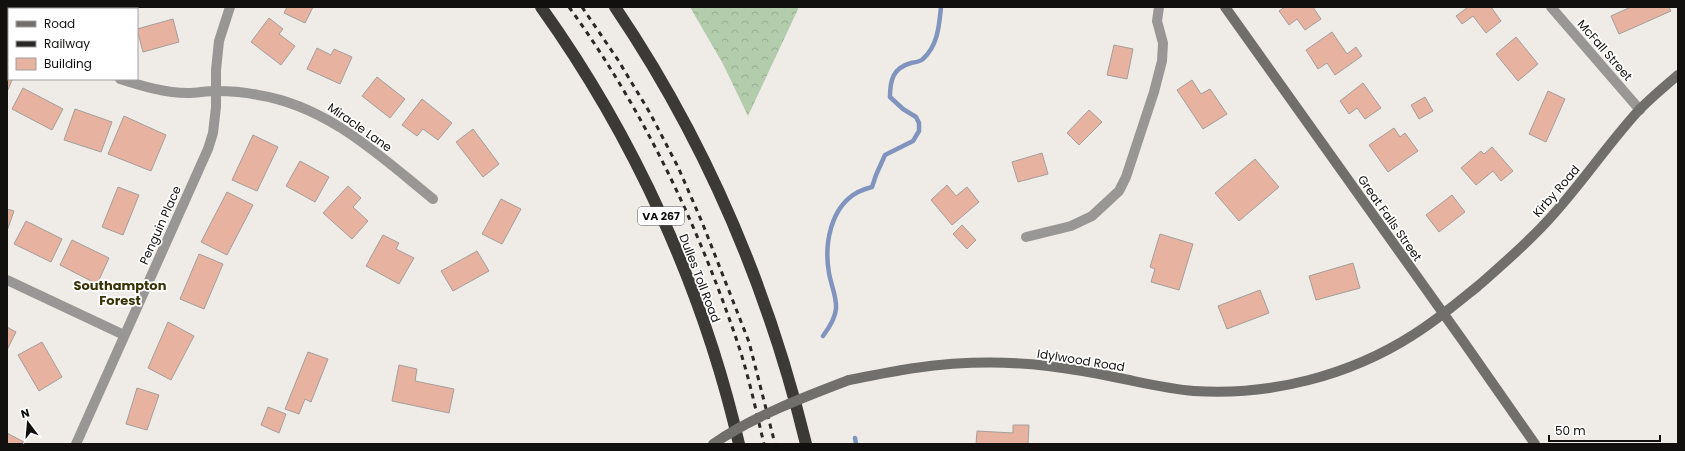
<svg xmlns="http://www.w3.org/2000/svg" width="1685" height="451" font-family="Poppins,sans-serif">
<defs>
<pattern id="forest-crowns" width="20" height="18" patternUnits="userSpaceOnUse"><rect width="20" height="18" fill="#b3ccab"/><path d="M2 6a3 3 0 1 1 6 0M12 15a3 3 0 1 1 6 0" fill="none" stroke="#99ae92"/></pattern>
</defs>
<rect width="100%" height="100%" fill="#efece7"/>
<polygon fill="url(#forest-crowns)" points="690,7 799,7 748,116 723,64"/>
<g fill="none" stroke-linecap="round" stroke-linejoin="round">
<g stroke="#8094be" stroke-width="4.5">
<path d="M823 336C829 328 835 319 836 309 837 297 831 285 829 273 824 245 830 207 858 192 862 190 868 188 872 187L876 175 885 155 913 141 919 131V123L916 117 903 109 890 97C890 80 893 68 911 63 915 62 920 62 923 59 938 45 939 26 941 7"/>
<polyline points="855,438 856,444"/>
</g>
</g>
<g fill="#e7b3a0" stroke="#a49e9b">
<polygon points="47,7 58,7 57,9"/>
<polygon points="89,7 100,7 104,9 88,9"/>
<polygon points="287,7 313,7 305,23 284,13"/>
<polygon points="1285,7 1313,7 1321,19 1305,30 1297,19 1289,25 1279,11"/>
<polygon points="1468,7 1491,7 1501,21 1486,33 1473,16 1462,24 1456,16"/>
<polygon points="1631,7 1669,7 1671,11 1619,34 1611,16"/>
<polygon points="269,18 283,29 279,34 295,46 281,65 251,42"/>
<polygon points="173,19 179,42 143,52 137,29"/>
<polygon points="1332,32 1347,54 1356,47 1362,56 1335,75 1327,63 1318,69 1306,50"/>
<polygon points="1516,37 1538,64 1518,81 1496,54"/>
<polygon points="1114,45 1133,49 1127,79 1107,75"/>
<polygon points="317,48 331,55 334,49 352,57 340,84 307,69"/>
<polygon points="377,77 405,99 390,118 362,96"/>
<polygon points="7,78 12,80 7,92"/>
<polygon points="1192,80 1201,94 1210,89 1227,114 1203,129 1177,90"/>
<polygon points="1363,83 1381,108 1365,119 1357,108 1349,114 1340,101"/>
<polygon points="23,88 63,109 52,130 12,109"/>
<polygon points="1548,91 1565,99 1546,142 1529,134"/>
<polygon points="1425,97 1433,111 1419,119 1411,105"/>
<polygon points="422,99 452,123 438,140 423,129 417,136 402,125"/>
<polygon points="75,109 112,122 101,152 64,140"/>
<polygon points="1089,110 1102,122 1079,145 1067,133"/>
<polygon points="124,116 166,135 151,171 108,154"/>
<polygon points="1394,128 1400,137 1405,133 1418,151 1388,172 1369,145"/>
<polygon points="473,129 499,164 483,177 456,142"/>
<polygon points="253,135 278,147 257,191 232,180"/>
<polygon points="1492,147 1513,171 1501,181 1493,171 1476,185 1461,168 1481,151 1484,154"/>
<polygon points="1042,153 1048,174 1018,182 1012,162"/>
<polygon points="1255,159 1279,187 1239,221 1215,193"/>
<polygon points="300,161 329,177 315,202 286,186"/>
<polygon points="947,185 956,196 967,187 979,202 952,225 931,200"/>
<polygon points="348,186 361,198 353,207 368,221 352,239 323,213"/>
<polygon points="118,187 139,195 123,235 102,227"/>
<polygon points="227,192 253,205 227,255 201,242"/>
<polygon points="1452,195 1465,212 1439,232 1426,215"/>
<polygon points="501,199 521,209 502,244 482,234"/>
<polygon points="7,209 14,211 7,231"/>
<polygon points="26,221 62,239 51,262 14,244"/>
<polygon points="962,225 976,240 967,249 953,234"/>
<polygon points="1160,234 1193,244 1179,290 1151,282 1155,269 1150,267"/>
<polygon points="383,235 399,243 396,249 414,258 399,284 366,266"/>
<polygon points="72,240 109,258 97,284 60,265"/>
<polygon points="477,251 489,271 453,291 441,271"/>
<polygon points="199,254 223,264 204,309 180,299"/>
<polygon points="1353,263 1360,288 1316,300 1309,276"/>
<polygon points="1260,290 1269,313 1227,329 1218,306"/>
<polygon points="168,322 194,336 171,380 148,368"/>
<polygon points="7,327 16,332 7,350"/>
<polygon points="42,342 62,377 39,391 18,355"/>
<polygon points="308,352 328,359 311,402 305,399 299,414 285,409"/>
<polygon points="399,365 417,369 415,381 454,389 449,413 392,401"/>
<polygon points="137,388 159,395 147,430 126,424"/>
<polygon points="268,407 286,414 279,433 261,425"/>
<polygon points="1013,425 1029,425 1028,444 976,444 977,431 1013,433"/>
<polygon points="7,433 24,442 24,444 7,444"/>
</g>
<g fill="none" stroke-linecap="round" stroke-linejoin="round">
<g stroke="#989795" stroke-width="10">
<polyline points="1551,7 1640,110"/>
<polyline points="7,28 9,29"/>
<path d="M120 79C142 86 165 93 188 93 197 93 206 91 216 91 229 91 244 92 258 95 328 106 380 156 433 199"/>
<polyline points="1026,237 1071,226 1092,216 1119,191 1126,177 1154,92 1162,61 1163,43 1157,21 1159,7"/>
<polyline points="7,280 124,335"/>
<polyline points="76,444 208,149 213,133 216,107 216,70 219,41 230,7"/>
</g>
<g stroke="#706f6b" stroke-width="10">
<polyline points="1225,7 1463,341 1535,444"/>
<path d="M849 380C871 376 893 371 915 368 957 362 1006 361 1048 366 1072 369 1096 373 1119 378 1144 383 1169 389 1194 391 1270 396 1349 376 1413 335 1436 321 1457 303 1478 286 1503 264 1529 242 1551 217 1582 183 1608 144 1639 110 1651 98 1665 86 1678 75"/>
</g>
<g stroke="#3c3a36" stroke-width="12">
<path d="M541 7C634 137 703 288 739 444"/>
<path d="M615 7C705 140 768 288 806 444"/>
</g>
<g stroke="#292827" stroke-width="3" stroke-dasharray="5 5" stroke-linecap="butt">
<path d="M569 7C643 109 698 225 738 344 749 377 756 411 764 444"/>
<polyline points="582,7 618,60 650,113 678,167 702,222 749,342 775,444"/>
</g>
<path stroke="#706f6b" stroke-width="10" d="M713 444C752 417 804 397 849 380"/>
</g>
<g text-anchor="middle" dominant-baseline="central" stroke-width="3.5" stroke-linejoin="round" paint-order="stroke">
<rect fill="#fff" stroke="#585857" stroke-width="1" x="638" y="207" width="46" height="18" rx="3"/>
<g font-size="11" font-weight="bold" fill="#11100f">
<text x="661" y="216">VA 267</text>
</g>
<g font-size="12" fill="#11100f" stroke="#fff">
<text transform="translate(1605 50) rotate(49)">McFall Street</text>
<text transform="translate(360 127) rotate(35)">Miracle Lane</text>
<text transform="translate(1556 191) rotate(-49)">Kirby Road</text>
<text transform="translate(1390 218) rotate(55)">Great Falls Street</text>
<text transform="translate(160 225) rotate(-66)">Penguin Place</text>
<text transform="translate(700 278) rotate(69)">Dulles Toll Road</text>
<text transform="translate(1081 360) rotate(9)">Idylwood Road</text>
</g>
<g font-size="13" font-weight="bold" fill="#383307" stroke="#fff">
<text x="120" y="285">Southampton<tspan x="120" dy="15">Forest</tspan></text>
</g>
</g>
<rect width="1685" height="451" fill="none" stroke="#11100f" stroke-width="16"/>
<rect x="8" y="8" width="130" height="72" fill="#ffffff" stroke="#a09f9f"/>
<rect x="16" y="21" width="20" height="6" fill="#706f6b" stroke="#a09f9f"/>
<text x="44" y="28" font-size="12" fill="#11100f">Road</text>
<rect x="16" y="41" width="20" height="6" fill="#292827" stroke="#a09f9f"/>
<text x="44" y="48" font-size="12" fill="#11100f">Railway</text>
<rect x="16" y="58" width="20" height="12" fill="#e7b3a0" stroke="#a09f9f"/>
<text x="44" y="68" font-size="12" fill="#11100f">Building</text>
<g transform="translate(28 423) rotate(344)" stroke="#ffffff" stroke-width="3" paint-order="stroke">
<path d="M0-3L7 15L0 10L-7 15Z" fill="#11100f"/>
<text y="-6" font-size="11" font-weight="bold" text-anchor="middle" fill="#11100f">N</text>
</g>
<path d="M1549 435v6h111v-6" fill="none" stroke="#11100f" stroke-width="2"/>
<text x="1555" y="435" font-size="12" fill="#11100f" stroke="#ffffff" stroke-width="3" paint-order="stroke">50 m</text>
</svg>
